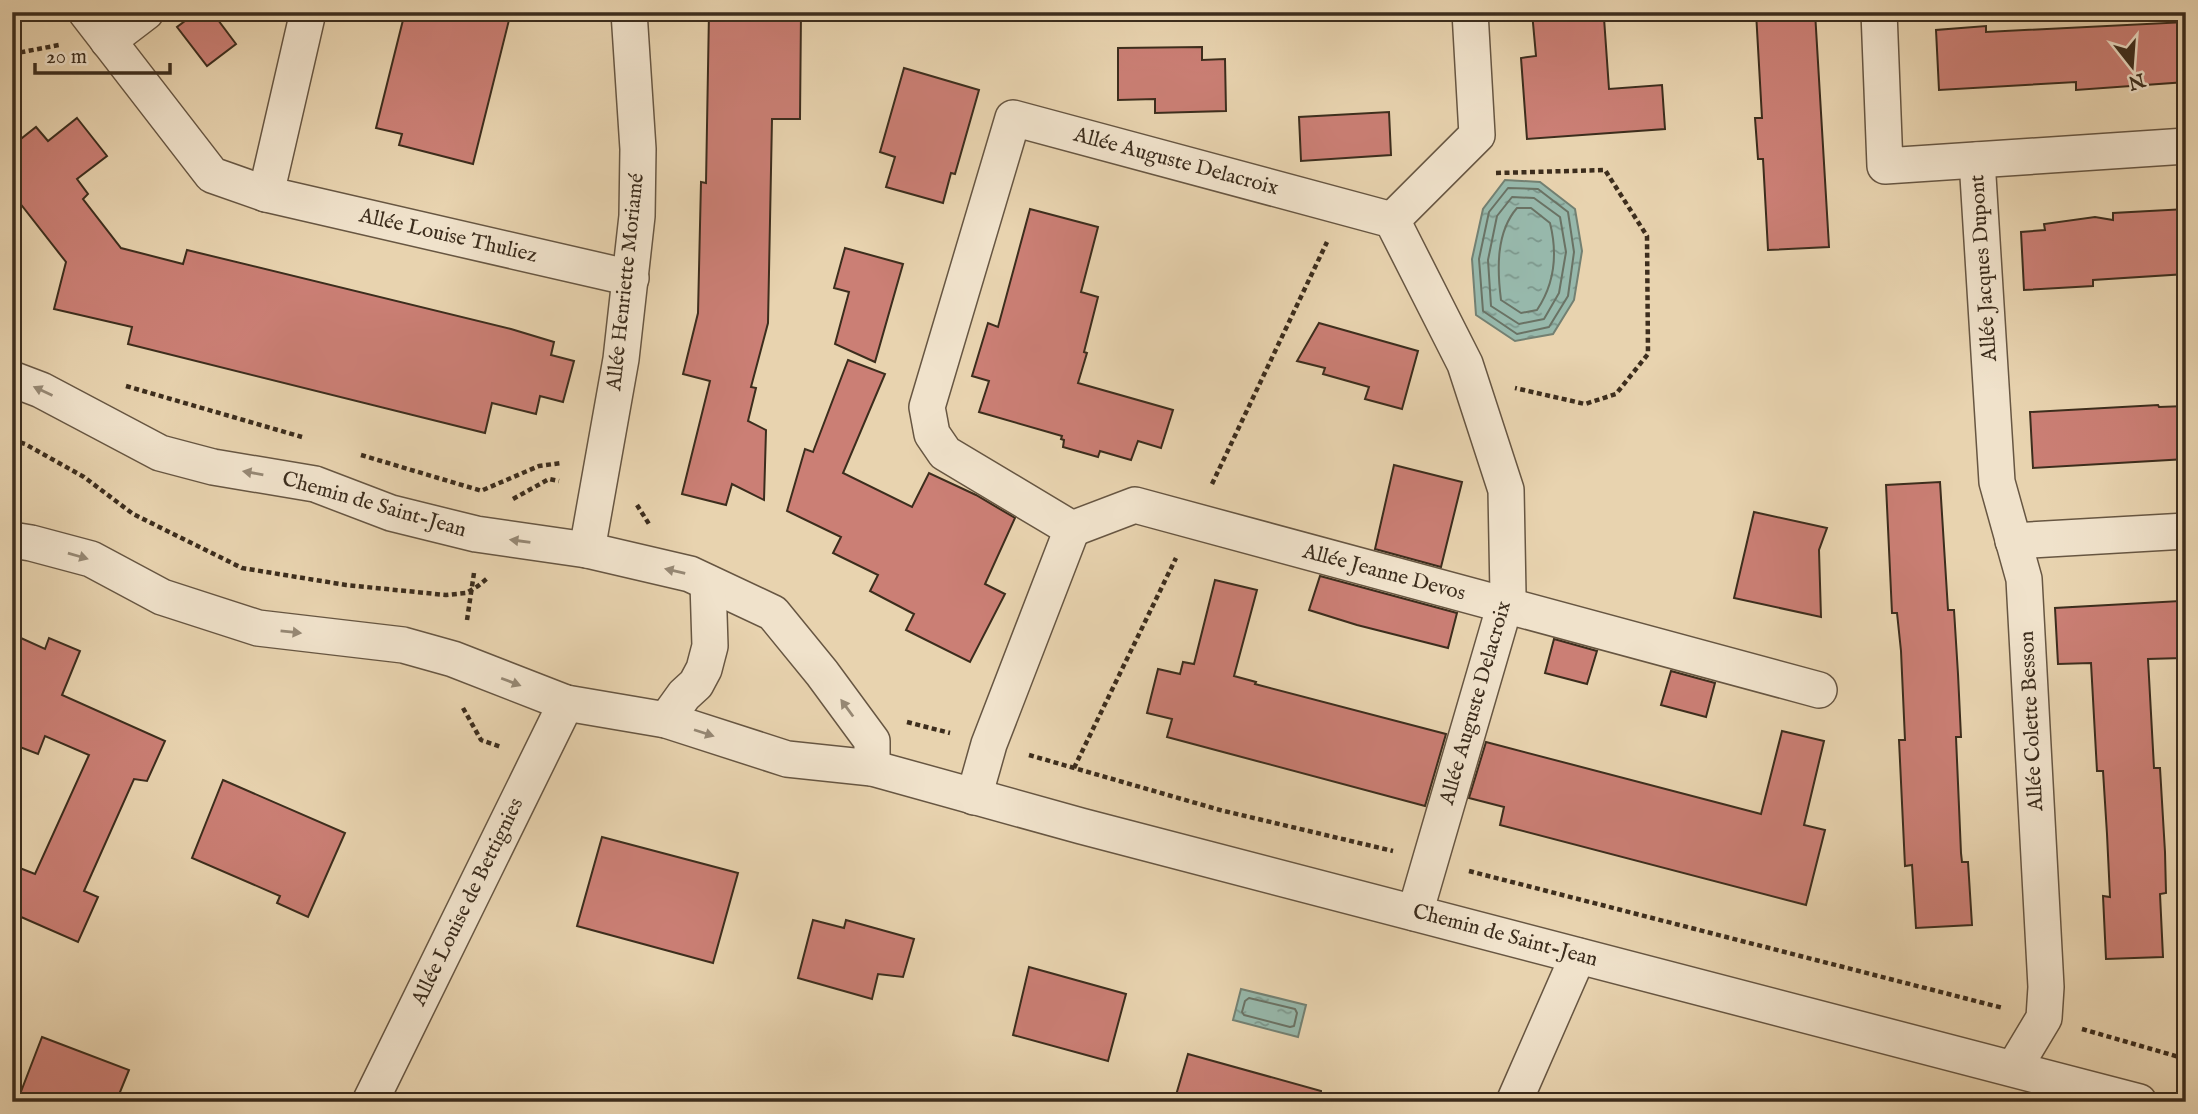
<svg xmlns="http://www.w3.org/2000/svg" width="2198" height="1114" font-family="'IM FELL English',serif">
<defs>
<pattern id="water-ripples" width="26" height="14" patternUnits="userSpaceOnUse" patternTransform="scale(1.75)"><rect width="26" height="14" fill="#97b8ab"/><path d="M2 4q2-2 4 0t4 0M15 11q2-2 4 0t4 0" fill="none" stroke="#7c968b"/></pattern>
</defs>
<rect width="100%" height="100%" fill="#e8d3af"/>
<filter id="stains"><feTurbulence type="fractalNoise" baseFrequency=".00286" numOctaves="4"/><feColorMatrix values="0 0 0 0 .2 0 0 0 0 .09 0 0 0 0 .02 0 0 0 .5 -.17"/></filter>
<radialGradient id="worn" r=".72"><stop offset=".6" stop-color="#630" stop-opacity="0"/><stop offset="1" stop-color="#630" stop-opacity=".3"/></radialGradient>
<g fill="url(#water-ripples)" stroke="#738072" stroke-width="2">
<polygon points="1505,180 1540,182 1575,209 1582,251 1574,300 1553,334 1515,341 1476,315 1472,259 1483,209"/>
<polygon points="1241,989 1306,1005 1298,1037 1233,1020"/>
</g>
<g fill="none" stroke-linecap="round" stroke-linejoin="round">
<g stroke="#6a7264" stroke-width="2">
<polygon points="1508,188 1538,189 1568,212 1574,252 1568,296 1549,327 1517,334 1483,311 1479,259 1489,212"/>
<polygon points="1512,197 1534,198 1560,217 1566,252 1559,293 1544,319 1519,324 1491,306 1488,260 1497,216"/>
<path d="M1517 208H1531L1550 223C1558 255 1555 283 1537 310L1521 313 1501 300C1497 269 1496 232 1517 208Z"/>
<polygon points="1249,998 1295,1009 1297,1013 1294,1026 1290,1027 1244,1015 1242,1012 1245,1001"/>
</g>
</g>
<g fill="#cb7f75" stroke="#3c2d1d" stroke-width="2">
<polygon points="197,12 212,12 236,44 207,66 177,27"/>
<polygon points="405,12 511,12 473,164 399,145 402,134 376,128"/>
<polygon points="709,12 801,12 800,119 772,119 768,323 751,387 756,388 748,421 766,430 764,500 732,484 726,505 682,494 710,381 683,374 698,313 701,182 706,183"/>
<polygon points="1532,12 1593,12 1594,19 1604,18 1609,89 1662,85 1665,129 1527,139 1521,58 1536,56"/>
<polygon points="1756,12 1815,12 1829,247 1768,250 1763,159 1758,159 1755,118 1762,118"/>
<polygon points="2186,22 2186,82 2076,90 2076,82 1939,90 1936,30 1986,26 1986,32"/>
<polygon points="1202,47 1202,60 1225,59 1226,111 1155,113 1155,99 1118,100 1118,48"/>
<polygon points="904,68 979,90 955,174 951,173 943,203 886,187 895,157 880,152"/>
<polygon points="1389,112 1391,155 1301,161 1299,117"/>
<polygon points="77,118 107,156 77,179 88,194 83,199 121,248 183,264 187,250 511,329 554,342 551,355 574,361 563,402 540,396 536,414 492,403 485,433 128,344 132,327 54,309 66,262 12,193 12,146 36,127 48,141"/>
<polygon points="1030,209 1098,227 1081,292 1098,297 1084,352 1087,353 1078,383 1173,410 1161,448 1138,441 1131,460 1100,451 1098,457 1063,447 1064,440 1061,439 1062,436 979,412 989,381 972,376 988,323 998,327"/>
<polygon points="2186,209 2186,274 2093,280 2093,286 2024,290 2021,232 2045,230 2044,224 2095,217 2113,220 2113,213"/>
<polygon points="845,248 903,264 875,362 835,344 849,292 834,288"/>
<polygon points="1319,323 1418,351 1402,409 1365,399 1369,387 1323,374 1325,368 1297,361"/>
<polygon points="848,360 885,374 843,473 912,507 929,473 976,495 1015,518 985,584 1005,594 970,662 906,630 914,614 870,591 878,575 833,553 841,537 787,511 805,449 813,452"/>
<polygon points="2158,405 2159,407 2186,406 2186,459 2033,468 2030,412"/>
<polygon points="1394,465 1462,482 1441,567 1375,549"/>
<polygon points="1940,482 1948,610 1954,610 1958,674 1961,737 1956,737 1961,853 1962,862 1968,862 1972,925 1916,928 1912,865 1905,866 1899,740 1905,740 1901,651 1897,613 1892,613 1886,485"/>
<polygon points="1754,512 1827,528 1819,550 1821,617 1734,598"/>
<polygon points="1320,576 1457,613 1448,648 1357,625 1309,610"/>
<polygon points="1215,580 1257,590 1234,676 1256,682 1255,684 1446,734 1425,806 1167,737 1172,719 1147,713 1158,669 1180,674 1183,662 1194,664"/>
<polygon points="2180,601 2180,608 2186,607 2186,650 2182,650 2182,658 2148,659 2154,768 2160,768 2165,852 2166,893 2160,894 2163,957 2106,959 2103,896 2110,897 2107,834 2103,771 2097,771 2091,663 2058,664 2055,608"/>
<polygon points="12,634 45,649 49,638 80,651 62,695 165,741 147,781 134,779 84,891 98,897 78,942 12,913 12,865 35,874 89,755 45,736 38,754 12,744 12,733 16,723 12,722"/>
<polygon points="1554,639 1597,651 1587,684 1545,673"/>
<polygon points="1671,671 1715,683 1706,717 1661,705"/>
<polygon points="1782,731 1824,741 1804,825 1825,830 1806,905 1500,825 1504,807 1469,798 1486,742 1761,814"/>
<polygon points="223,780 345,833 308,917 277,903 280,896 192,858"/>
<polygon points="602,837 738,873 713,963 577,926"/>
<polygon points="813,920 844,928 846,920 914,939 903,977 878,974 872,999 798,978"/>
<polygon points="1029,967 1126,994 1108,1061 1013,1035"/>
<polygon points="42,1037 129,1070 116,1102 17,1102"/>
<polygon points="1188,1054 1321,1091 1320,1102 1174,1102"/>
</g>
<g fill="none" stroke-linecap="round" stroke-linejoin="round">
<defs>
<g id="street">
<polyline points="86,12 212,175 266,194"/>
<polyline points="308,12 266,194 631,278"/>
<polyline points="1879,12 1885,166 2186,146"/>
<polyline points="108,41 146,12"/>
<polyline points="1977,160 1997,482 2024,579 2046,987 2044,1018 2014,1068"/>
<polyline points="1392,220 1477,135 1470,12"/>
<polyline points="12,379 41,390 160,453 213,467 315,484 391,513 476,534 587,550 690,574 773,613 822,673 872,741 872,768"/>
<polyline points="1072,529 1135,505 1819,690"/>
<polyline points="12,540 31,543 91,559 162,597 258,628 403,645 453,659 566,703 666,720 787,759 872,768 1081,826 2139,1102"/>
<polyline points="2013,541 2186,531"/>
<polyline points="587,550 621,359 637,216 638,149 629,12"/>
<polyline points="666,720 684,695 696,684 704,669 710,646 708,583"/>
<polyline points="974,797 989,744 1072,529 945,453 932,434 927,407 1013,118 1392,220 1465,364 1506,490 1508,594 1415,913"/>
<polyline points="370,1102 566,703"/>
<polyline points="1514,1102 1578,956"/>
</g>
</defs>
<use href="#street" stroke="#675642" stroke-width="38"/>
<g stroke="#3c2d1d" stroke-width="4.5" stroke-dasharray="5 3.5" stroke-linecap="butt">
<polyline points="12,54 59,45"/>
<polyline points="1496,173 1605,170 1647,236 1648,354 1616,394 1585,404 1515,388"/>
<polyline points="126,386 302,437"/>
<polyline points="12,440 25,444 84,477 133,514 242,568 346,585 446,595 466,593 478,586 489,577"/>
<polyline points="361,455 482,491"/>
<polyline points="1212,484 1327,242"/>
<polyline points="483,490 539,466 561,463"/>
<polyline points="513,499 549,479 559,481"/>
<polyline points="637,505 649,524"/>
<polyline points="467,620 474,573"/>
<polyline points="463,708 481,740 501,747"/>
<polyline points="907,722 950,733"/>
<polyline points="1029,755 1220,810 1393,851"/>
<polyline points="1074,768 1176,558"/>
<polyline points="1469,871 2003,1008"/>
<polyline points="2082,1029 2186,1059"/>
</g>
<use href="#street" stroke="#f0e2cb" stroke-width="35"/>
</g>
<defs><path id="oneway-solid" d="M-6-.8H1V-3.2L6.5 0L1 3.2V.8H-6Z" transform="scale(1.75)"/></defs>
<g fill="#968874">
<use href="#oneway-solid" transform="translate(43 391) rotate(-155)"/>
<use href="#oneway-solid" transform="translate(253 473) rotate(-170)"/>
<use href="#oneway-solid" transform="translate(520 541) rotate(-172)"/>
<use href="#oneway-solid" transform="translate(78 556) rotate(16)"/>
<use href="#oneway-solid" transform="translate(675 571) rotate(-167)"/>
<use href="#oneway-solid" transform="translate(291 632) rotate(6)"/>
<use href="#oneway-solid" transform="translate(511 682) rotate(21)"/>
<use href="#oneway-solid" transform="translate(847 708) rotate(-126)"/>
<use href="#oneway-solid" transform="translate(704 733) rotate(18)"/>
</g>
<g text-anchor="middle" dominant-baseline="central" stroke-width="6" stroke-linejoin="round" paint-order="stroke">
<g font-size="21" fill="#3c2d1d" stroke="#f0e2cb">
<text transform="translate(1176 162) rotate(15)">Allée Auguste Delacroix</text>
<text transform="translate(448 236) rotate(13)">Allée Louise Thuliez</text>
<text transform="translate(1984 268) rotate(-94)">Allée Jacques Dupont</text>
<text transform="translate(626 282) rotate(-84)">Allée Henriette Moriamé</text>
<text transform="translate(374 505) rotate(16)">Chemin de Saint-Jean</text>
<text transform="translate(1384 573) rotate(15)">Allée Jeanne Devos</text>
<text transform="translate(1476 703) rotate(-74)">Allée Auguste Delacroix</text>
<text transform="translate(2032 721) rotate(-93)">Allée Colette Besson</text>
<text transform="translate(468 902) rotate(-64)">Allée Louise de Bettignies</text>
<text transform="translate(1505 936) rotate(15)">Chemin de Saint-Jean</text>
</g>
</g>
<rect width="2198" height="1114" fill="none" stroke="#e8d3af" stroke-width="42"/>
<rect x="14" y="14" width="2170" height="1086" fill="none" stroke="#3c2d1d" stroke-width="3.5"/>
<rect x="21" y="21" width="2156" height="1072" fill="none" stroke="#3c2d1d" stroke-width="2"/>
<g transform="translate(2132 66) rotate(163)" stroke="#f0e2cb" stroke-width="5" paint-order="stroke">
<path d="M0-5L12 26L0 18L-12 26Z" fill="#3c2d1d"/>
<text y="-10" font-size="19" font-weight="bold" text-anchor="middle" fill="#3c2d1d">N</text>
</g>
<path d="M35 63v10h135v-10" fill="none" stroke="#3c2d1d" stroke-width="3.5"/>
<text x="46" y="63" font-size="21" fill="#3c2d1d" stroke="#f0e2cb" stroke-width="5" paint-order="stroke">20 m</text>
<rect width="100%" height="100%" filter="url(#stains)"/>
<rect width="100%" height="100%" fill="url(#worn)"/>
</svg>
